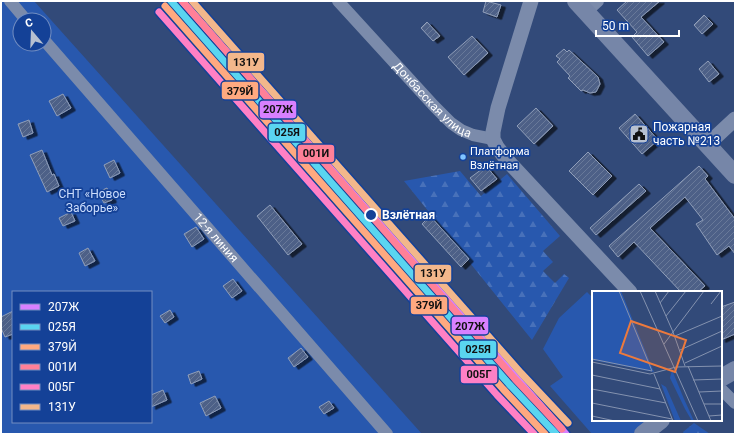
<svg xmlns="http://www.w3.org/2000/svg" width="736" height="435" font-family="Roboto,sans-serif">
<defs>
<pattern id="forest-firs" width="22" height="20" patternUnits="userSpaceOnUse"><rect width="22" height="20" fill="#2858ae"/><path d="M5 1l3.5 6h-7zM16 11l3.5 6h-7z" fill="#4871ba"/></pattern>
<pattern id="building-hatch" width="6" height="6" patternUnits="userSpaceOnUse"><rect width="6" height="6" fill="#4d6187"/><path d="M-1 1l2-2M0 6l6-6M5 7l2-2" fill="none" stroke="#687999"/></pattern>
<filter id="shadow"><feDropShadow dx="4.5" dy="2.5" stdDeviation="0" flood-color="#0009"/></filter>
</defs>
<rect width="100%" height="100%" fill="#324a79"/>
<g fill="#2858ae" fill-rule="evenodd">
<path d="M1 1H34L422 434H1ZM20 20H44V44H20ZM13 292H151V422H13Z"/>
<polygon points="587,292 593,298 593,420 653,420 636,434 592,434 550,386 563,377 543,349 559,318"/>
</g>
<g fill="url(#forest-firs)">
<polygon points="460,171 481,196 507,174 560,236 543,251 553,262 543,271 555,283 564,274 569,278 532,340 404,181"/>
<polygon points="694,423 710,434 684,434 683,432"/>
</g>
<g fill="url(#building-hatch)" stroke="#909eb9" filter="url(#shadow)">
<polygon points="486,1 501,5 497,17 483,12"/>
<polygon points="627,1 660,1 641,17 664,42 648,56 632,37 637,32 617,10"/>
<polygon points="704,15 713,24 702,34 694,25"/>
<polygon points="427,22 440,36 433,41 421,28"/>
<polygon points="472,36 488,53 464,75 448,57"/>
<polygon points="564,49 567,52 569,50 598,77 600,84 596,92 590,93 583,90 581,91 568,78 570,76 557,62 560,59 556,56"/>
<polygon points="708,61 719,74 709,82 699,69"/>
<polygon points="63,94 71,108 57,116 49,101"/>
<polygon points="536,108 553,126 534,144 517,126"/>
<polygon points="635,114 658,140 642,154 619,128"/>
<polygon points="29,120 33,133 23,137 18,124"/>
<polygon points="42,150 52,175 54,174 59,186 47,192 30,155"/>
<polygon points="588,152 612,176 593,195 569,171"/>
<polygon points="114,160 120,173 110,178 104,165"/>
<polygon points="486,166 497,179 481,191 470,178"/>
<polygon points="699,166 708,176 705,179 735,219 735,254 729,246 717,255 696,224 703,220 685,197 650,228 705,286 698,292 681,292 634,242 618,257 609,246"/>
<polygon points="639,184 646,191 596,235 590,228"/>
<polygon points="107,188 112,200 104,203 98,192"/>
<polygon points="270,205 302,244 288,255 257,216"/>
<polygon points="71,212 75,221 63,226 59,218"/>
<polygon points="430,216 469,259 461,267 422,224"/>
<polygon points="196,227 204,239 192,247 184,234"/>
<polygon points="88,248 95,261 85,266 79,253"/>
<polygon points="233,279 242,291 232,298 223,286"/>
<polygon points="735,302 735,334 721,340 721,307"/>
<polygon points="170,310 174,317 165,323 160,316"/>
<polygon points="13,311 13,334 5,337 1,328 1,317"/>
<polygon points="301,348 308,357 294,367 288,358"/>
<polygon points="199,371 202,379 191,384 188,375"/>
<polygon points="163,390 167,400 151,407 151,395"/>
<polygon points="215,396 221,408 206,416 200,403"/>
<polygon points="329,401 334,408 324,414 319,407"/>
</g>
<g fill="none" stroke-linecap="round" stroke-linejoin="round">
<g stroke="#7b8bab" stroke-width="12">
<polyline points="10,1 26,20"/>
<path id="s1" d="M338 1 434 106 451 123 461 130 473 135 493 139"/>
<polyline points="586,12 598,1"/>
<path id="s2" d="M44 40 387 434"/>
<polyline points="721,389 735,403"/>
</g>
<g stroke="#7b8bab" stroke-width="15">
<polyline points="531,1 498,108 493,132 493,139 497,147 507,160 630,292"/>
<polyline points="707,145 735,119"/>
</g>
<g stroke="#7686a8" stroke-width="18">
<polyline points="576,1 735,175"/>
<polyline points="721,378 735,370"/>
<polyline points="643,434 661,420"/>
</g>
<defs>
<polyline id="rail-1" points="182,1 566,434"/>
<polyline id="rail-2" points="171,1 509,384 556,434"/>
<polyline id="rail-3" points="165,6 503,389 545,434"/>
<polyline id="rail-4" points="182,1 515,379 562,429"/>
<polyline id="rail-5" points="159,12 497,395 534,434"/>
<polyline id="rail-6" points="192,1 521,373 568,423"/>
</defs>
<use href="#rail-1" stroke="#144197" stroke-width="10"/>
<use href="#rail-2" stroke="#144197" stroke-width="10"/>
<use href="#rail-3" stroke="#144197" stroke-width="10"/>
<use href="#rail-4" stroke="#144197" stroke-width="10"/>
<use href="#rail-5" stroke="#144197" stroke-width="10"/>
<use href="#rail-6" stroke="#144197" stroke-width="10"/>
<use href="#rail-1" stroke="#d880ff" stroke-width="7"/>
<use href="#rail-2" stroke="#5ad5f0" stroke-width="7"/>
<use href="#rail-3" stroke="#ffa980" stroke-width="7"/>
<use href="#rail-4" stroke="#ff8098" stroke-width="7"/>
<use href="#rail-5" stroke="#ff80c5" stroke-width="7"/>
<use href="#rail-6" stroke="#f3b78b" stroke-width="7"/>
</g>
<defs>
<symbol id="civic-square" viewBox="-11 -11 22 22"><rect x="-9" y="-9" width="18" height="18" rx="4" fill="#b7c0d0" stroke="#144197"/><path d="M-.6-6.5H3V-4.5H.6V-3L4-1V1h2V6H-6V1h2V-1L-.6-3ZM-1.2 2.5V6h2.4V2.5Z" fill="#111"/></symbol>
</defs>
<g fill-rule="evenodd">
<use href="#civic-square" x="628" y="123" width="22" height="22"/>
</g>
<circle fill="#80c4ff" stroke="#144197" stroke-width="1.5" cx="463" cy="157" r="3.5"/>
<circle fill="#144197" stroke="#fff" stroke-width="2" cx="371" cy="215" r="6"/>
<g text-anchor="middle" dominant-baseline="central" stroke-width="3.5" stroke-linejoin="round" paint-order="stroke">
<g font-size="11" fill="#fff" stroke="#144197" text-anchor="start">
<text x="470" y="151">Платформа<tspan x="470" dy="14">Взлётная</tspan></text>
</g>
<g font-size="12" fill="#fff" stroke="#144197">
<text stroke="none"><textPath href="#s1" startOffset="137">Донбасская улица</textPath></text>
<text stroke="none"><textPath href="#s2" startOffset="262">12-я линия</textPath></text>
</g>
<g font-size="12" fill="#fff" stroke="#144197" text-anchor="start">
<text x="653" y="127">Пожарная<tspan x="653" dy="14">часть №213</tspan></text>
</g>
<g font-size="12" fill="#cddefd" stroke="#144197">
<text x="92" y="194">СНТ «Новое<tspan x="92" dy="14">Заборье»</tspan></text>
</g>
<g font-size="12" font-weight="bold" fill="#fff" stroke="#144197" text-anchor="start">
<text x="382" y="215">Взлётная</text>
</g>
</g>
<g transform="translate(592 291)">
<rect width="130" height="130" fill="#324a79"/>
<path d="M0 0H29L62 81 0 69Z" fill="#2858ae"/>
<path d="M80 79 92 108 102 130H100L93 118 78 87ZM69 93 74 96 89 130H83Z" fill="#2858ae"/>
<path fill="none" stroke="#8492af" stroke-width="1" d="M48 0 106 130M63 0 81 41 72 53M68 12 77 0M119 13 129 0M74 25 94 0M83 45 130 25M88 59 130 40M0 68 60 80 27 0M0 71 58 83 84 76 130 75M93 72 130 55M93 75 81 41 112 0M96 75 119 130M62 83 81 130M0 84 68 98M101 89 130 88M0 98 74 112M107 101 130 100M0 112 80 128M112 113H130M0 125 23 130M117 125 130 124"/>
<path fill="#ed7a3d" fill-opacity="0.15" stroke="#ed7a3d" stroke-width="2" d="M39 30 94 49 83 81 28 62Z"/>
<rect width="130" height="130" fill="none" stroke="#fff" stroke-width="2"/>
</g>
<g stroke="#144197" stroke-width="1.5">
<rect x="227" y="52" width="38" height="20" rx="4" fill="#f3b78b"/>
<rect x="221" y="81" width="38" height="19" rx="4" fill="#ffa980"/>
<rect x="259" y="100" width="38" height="19" rx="4" fill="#d880ff"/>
<rect x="268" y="123" width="38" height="19" rx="4" fill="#5ad5f0"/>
<rect x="297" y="144" width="38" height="19" rx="4" fill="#ff8098"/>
<rect x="414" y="264" width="38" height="19" rx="4" fill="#f3b78b"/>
<rect x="410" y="296" width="38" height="19" rx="4" fill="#ffa980"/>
<rect x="451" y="316" width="38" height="19" rx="4" fill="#d880ff"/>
<rect x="459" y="340" width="38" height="19" rx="4" fill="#5ad5f0"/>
<rect x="460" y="365" width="38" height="19" rx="4" fill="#ff80c5"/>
</g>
<g font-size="11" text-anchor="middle" font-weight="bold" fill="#111">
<text x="246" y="66">131У</text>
<text x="240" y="95">379Й</text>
<text x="278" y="113">207Ж</text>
<text x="287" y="136">025Я</text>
<text x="316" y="157">001И</text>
<text x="433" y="277">131У</text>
<text x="429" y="309">379Й</text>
<text x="470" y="330">207Ж</text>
<text x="478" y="353">025Я</text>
<text x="479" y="378">005Г</text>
</g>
<rect width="736" height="435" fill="none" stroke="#ffffff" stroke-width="4"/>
<rect x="12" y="291" width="140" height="132" fill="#144197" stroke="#728dc1"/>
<rect x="20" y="304" width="20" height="6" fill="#d880ff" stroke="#728dc1"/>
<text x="48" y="311" font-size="12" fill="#ffffff">207Ж</text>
<rect x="20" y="324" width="20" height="6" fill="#5ad5f0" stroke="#728dc1"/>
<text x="48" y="331" font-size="12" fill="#ffffff">025Я</text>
<rect x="20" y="344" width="20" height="6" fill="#ffa980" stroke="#728dc1"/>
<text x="48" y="351" font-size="12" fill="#ffffff">379Й</text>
<rect x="20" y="364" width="20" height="6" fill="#ff8098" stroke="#728dc1"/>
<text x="48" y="371" font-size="12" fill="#ffffff">001И</text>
<rect x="20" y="384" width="20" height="6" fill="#ff80c5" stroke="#728dc1"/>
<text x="48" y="391" font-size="12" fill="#ffffff">005Г</text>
<rect x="20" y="404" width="20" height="6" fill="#f3b78b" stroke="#728dc1"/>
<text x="48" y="411" font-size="12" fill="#ffffff">131У</text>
<g transform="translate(32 32) rotate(341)"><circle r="19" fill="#144197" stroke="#728dc1"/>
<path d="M0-3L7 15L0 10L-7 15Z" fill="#b7c0d0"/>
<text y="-6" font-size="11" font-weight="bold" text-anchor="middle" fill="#ffffff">С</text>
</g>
<path d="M596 30v6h83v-6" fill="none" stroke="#ffffff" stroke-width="2"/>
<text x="602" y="30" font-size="12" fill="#ffffff" stroke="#144197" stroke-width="3" paint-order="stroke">50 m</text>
</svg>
